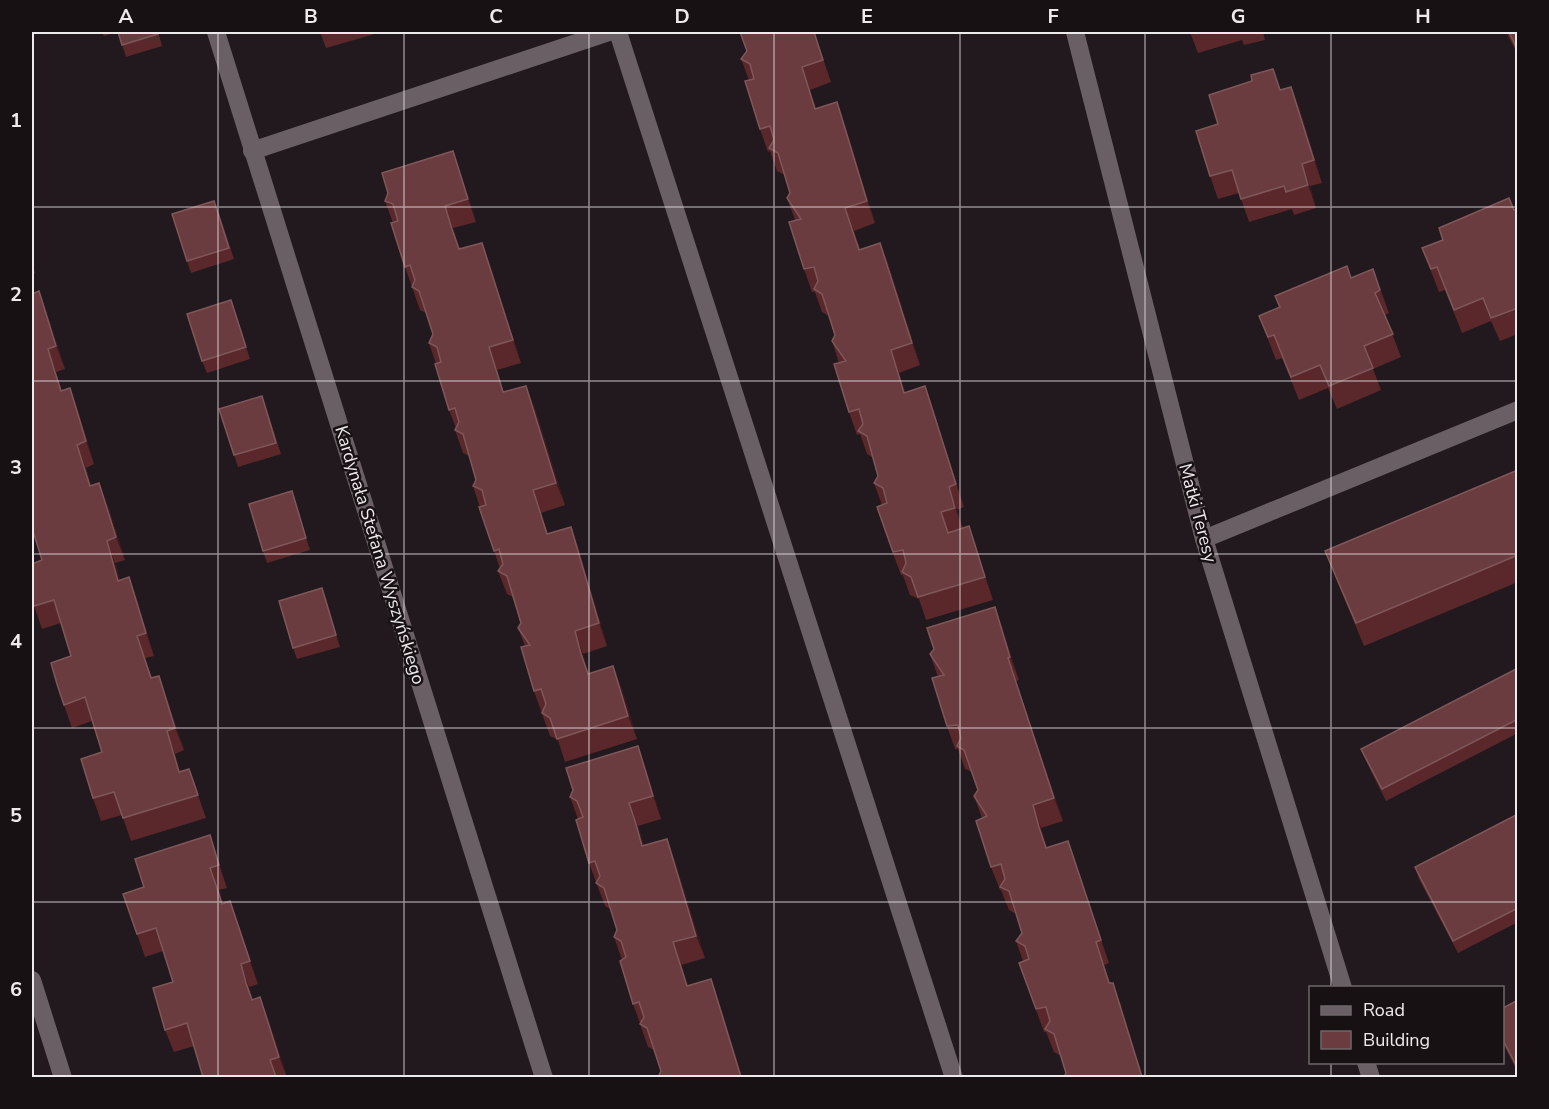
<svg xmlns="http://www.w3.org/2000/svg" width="1549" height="1109" font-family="'Nunito Sans',sans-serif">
<rect width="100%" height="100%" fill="#21191d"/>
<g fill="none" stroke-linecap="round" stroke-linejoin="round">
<g stroke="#695f64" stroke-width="18">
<polyline points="216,32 544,1078"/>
<polyline points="618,32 954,1078"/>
<polyline points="1075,32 1204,539 1343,988"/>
<polyline points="252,151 609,32"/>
<polyline points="1204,539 1518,410"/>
<polyline points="32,980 63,1078"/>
<polyline points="1366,1062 1371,1078"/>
</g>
</g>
<g fill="#5a282a">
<polygon points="102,32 158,32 162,46 126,57 118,32 104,36"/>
<polygon points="320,32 382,32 326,48"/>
<polygon points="740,32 814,32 831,82 810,90 816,108 845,125 875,223 854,231 860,249 880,243 889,266 920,365 899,373 905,392 933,409 964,507 957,510 963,528 969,526 993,600 926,620 919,599 910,595 903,575 901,575 884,529 882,505 874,483 878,476 873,458 867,454 860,434 857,435 849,412 839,363 832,341 835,335 829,316 822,312 815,292 812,292 804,269 795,220 787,198 790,193 785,175 777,171 770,151 768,152 760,129 749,80 741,59 747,51"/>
<polygon points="1190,32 1263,32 1265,40 1244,45 1242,40 1198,53"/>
<polygon points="1506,32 1518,32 1518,55"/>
<polygon points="1291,87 1300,110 1322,183 1310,186 1316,208 1294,215 1292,209 1249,222 1239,193 1218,199 1210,176 1218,124 1280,90"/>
<polygon points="461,174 476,222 453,228 459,249 482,243 490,265 521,363 497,370 504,392 535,409 565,505 541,513 548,534 579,550 607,646 583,654 589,674 622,689 637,739 565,762 558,740 550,736 534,691 525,646 518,628 521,623 513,597 507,594 498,571 500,569 473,486 476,480 469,456 463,453 455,430 456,428 449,410 436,364 429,343 433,334 426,313 420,310 412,287 405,267 393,223 385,201"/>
<polygon points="1518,208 1518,334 1500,341 1491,321 1462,333 1445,290 1439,292 1422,248"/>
<polygon points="219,213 234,259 191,273 187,261"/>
<polygon points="32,263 35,273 32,274"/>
<polygon points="1373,269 1389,313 1385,315 1401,357 1373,369 1381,390 1337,409 1328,388 1299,400 1282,358 1276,360 1259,316 1279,308 1275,296 1351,278"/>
<polygon points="39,291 47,314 65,369 56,372 62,391 70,388 78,411 94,464 86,468 91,486 108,506 125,560 115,563 120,580 129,577 137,600 154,656 145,658 152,678 159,676 184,750 175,754 180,772 189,769 206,818 131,841 122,815 101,821 93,798 102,752 92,721 72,728 64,705 71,656 61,623 42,629 32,600 42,560 32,530 32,294"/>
<polygon points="235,312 250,359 207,373 202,361"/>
<polygon points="266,407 281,454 238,467 234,455"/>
<polygon points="1518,470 1518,582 1364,646 1334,574 1325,551"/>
<polygon points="292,491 310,550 267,563 263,551"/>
<polygon points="322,588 340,647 297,659 293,648"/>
<polygon points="995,607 1019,680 1016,681 1063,821 1041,828 1047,848 1076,864 1109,963 1104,965 1110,983 1121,1005 1066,1073 1061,1056 1054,1052 1046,1032 1044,1032 1019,963 1023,961 1016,941 1022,933 1016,914 1009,910 1001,890 1000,890 991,867 982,818 974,796 978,790 972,772 965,769 958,749 955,749 947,726 938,677 930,654"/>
<polygon points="1518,668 1518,733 1386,801 1366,761 1361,749"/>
<polygon points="646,769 661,819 638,826 644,845 667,839 675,862 705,958 681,965 688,986 719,1002 742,1077 658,1077 661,1071 654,1050 648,1047 640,1024 640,1023 633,1004 622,960 614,937 617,930 610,909 605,906 589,863 578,819 570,797"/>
<polygon points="1518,814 1518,922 1458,953 1419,879 1415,867"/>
<polygon points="210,835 227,888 219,890 223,903 230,901 258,984 249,987 253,1000 260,997 287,1077 203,1077 194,1046 174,1052 165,1030 173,982 163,951 145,957 137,934 144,887"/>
<polygon points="1518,1000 1518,1073 1503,1043 1503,1008"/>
</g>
<g fill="#3d191c">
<polygon points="802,67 810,90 823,132 815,109"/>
<polygon points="1291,87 1300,110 1322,183 1314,160"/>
<polygon points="837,102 845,125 875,223 867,201"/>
<polygon points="453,151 461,174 476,222 468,199"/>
<polygon points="1302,164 1310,186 1316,208 1308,185"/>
<polygon points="445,206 453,228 460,252 452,229"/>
<polygon points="845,208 854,231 867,273 859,250"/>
<polygon points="482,243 490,265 521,363 513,340"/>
<polygon points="880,243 889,266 920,365 912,343"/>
<polygon points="39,291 47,314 65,369 56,346"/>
<polygon points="489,347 497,370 511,415 503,392"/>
<polygon points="48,349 56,372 69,414 61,391"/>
<polygon points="891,350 899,373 912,415 904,393"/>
<polygon points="526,386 535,409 565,505 556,483"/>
<polygon points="925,386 933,409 964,507 956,484"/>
<polygon points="70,388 78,411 94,464 86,441"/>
<polygon points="77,445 86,468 98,509 90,486"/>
<polygon points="99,483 108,506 125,560 116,537"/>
<polygon points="949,487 957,510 964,531 955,508"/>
<polygon points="292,491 296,503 310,550 306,538"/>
<polygon points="969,526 977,549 993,600 985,577"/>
<polygon points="571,527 579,550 607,646 599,623"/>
<polygon points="107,541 115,563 127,603 118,581"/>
<polygon points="129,577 137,600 154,656 146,633"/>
<polygon points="322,588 327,600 340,647 336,635"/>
<polygon points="995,607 1003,630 1019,680 1010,657"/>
<polygon points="575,631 583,654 596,697 588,674"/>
<polygon points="1008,658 1016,681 1063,821 1054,798"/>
<polygon points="613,666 622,689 637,739 628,716"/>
<polygon points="159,676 167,698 184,750 175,728"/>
<polygon points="167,731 175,754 187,795 179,772"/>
<polygon points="638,746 646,769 661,819 653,796"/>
<polygon points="629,803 638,826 651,869 642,846"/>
<polygon points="1033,805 1041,828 1055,871 1039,827"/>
<polygon points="210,835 218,858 227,888 219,865"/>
<polygon points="667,839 675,862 705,958 696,936"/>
<polygon points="1068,841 1076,864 1109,963 1101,940"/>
<polygon points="210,868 219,890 230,927 222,904"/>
<polygon points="230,901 239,924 258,984 250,961"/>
<polygon points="673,942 681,965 695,1009 680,966"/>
<polygon points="1096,942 1104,965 1117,1006 1109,983"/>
<polygon points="241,964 249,987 260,1023 252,1000"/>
<polygon points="711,979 719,1002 742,1077 741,1077"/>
<polygon points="1113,983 1121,1005 1143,1077 1142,1077"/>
<polygon points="260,997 269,1020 287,1077 279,1057"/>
</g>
<g fill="#6a3c3f" stroke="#7f575a" stroke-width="1.5">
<polygon points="118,32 157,32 158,34 122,45"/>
<polygon points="740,32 814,32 823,60 802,67 815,109 837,102 867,201 845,208 859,250 880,243 912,343 891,350 904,393 925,386 956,484 949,487 955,508 941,512 948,533 969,526 985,577 918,597 911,577 902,572 906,563 903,550 893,552 877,507 887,503 883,488 874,483 878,476 867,436 858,431 863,424 859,409 849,412 834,364 846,361 832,341 835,335 822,294 814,289 818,281 814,267 804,269 789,222 801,219 787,198 790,193 778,153 769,148 774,140 770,126 760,129 745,81 754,79 750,64 741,59 747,51"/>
<polygon points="1509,32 1518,32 1518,46 1516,47"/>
<polygon points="1273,69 1280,90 1291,87 1314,160 1302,164 1308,185 1286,192 1284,186 1241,199 1232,170 1210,176 1196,131 1218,124 1209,95 1252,81 1251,75"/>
<polygon points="453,151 468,199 445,206 452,229 459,249 482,243 513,340 489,347 503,392 526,386 556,483 533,490 547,534 571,527 599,623 575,631 581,654 588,674 613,666 628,716 557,739 550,718 542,713 546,704 541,689 534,691 521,647 530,645 518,628 521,623 507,576 498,571 503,564 499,549 494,551 479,507 486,505 482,490 473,486 476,480 463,434 455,430 459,422 455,408 449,410 435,364 441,362 437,347 429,343 433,334 419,291 412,287 415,280 410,265 405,267 391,223 398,221 393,204 385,201 388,193 382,173"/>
<polygon points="1509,198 1514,210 1518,208 1518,308 1491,318 1483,298 1454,310 1437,267 1431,269 1422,248 1443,240 1439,228"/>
<polygon points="214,201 229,248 187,261 172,214"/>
<polygon points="1347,266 1351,278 1373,269 1380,290 1375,293 1393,334 1364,346 1373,368 1329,386 1320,365 1291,377 1274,335 1268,337 1259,316 1280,307 1275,296"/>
<polygon points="39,291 56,346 48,349 54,369 61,391 70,388 86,441 77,445 90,486 99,483 116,537 107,541 118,581 129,577 146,633 137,636 151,678 159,676 175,728 167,731 179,772 189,769 198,795 123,818 114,792 93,798 81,759 102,752 85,697 64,705 57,684 51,663 71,656 54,600 34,606 32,600 32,564 42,560 32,528 32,294"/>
<polygon points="231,300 246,347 202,361 187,314"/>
<polygon points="262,396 276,443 234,455 219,409"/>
<polygon points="1518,470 1518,555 1356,623 1325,551"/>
<polygon points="292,491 306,538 263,551 249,504"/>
<polygon points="322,588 336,635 293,648 279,601"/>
<polygon points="995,607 1010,657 1008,658 1054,798 1033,805 1039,827 1046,848 1068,841 1101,940 1096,942 1109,983 1113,983 1142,1077 1064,1077 1066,1073 1054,1034 1045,1029 1050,1021 1046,1007 1036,1009 1019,963 1029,959 1025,946 1016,941 1022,933 1009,891 1000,887 1005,879 1001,864 991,867 976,821 987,816 974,796 978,790 964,750 957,746 961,738 958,725 947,726 932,678 944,675 930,654 934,649 927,628"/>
<polygon points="1518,668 1518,719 1382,789 1361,749"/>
<polygon points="638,746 653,796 629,803 636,824 642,846 667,839 696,936 673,942 687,986 711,979 741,1077 658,1077 661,1071 647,1028 640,1024 644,1017 639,1002 633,1004 620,961 626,957 621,941 614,937 617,930 604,888 596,883 600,876 595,861 589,863 576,820 583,817 577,801 570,797 573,790 566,768"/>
<polygon points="1518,814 1518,908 1453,941 1415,867"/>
<polygon points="210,835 219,865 210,868 217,888 222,904 230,901 250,961 241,964 246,983 252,1000 260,997 279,1057 270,1060 276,1077 203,1077 187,1023 165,1030 153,988 173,982 156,928 137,934 123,894 144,887 135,859"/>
<polygon points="1518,1000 1518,1069 1503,1040 1503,1008"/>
</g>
<path fill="none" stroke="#eee9eb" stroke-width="1.5" stroke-opacity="0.55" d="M218 32V1078M404 32V1078M589 32V1078M774 32V1078M960 32V1078M1145 32V1078M1331 32V988M32 207H1518M32 381H1518M32 554H1518M32 728H1518M32 902H1518M1331 1062V1078"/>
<g text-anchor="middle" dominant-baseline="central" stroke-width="5" stroke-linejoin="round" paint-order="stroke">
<g font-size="18" fill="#eee9eb" stroke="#181114">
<text transform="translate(1198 513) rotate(75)">Matki Teresy</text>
<text transform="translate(380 555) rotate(73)">Kardynała Stefana Wyszyńskiego</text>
</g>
</g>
<rect width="1549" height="1109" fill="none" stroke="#181114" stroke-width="66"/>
<rect x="1309" y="986" width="195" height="78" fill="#181114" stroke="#6e676a" stroke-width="1.5"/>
<rect x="1321" y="1006" width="30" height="9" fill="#695f64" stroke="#6e676a" stroke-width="1.5"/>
<text x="1363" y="1016" font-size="18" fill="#eee9eb">Road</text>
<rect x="1321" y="1031" width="30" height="18" fill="#6a3c3f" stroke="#6e676a" stroke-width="1.5"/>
<text x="1363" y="1046" font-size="18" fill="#eee9eb">Building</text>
<rect x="33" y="33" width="1483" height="1043" fill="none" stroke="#eee9eb" stroke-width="2"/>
<g font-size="20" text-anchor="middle" font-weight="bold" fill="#eee9eb">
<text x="126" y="23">A</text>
<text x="311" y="23">B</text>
<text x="496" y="23">C</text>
<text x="682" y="23">D</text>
<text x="867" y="23">E</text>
<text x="1053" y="23">F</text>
<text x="1238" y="23">G</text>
<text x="1423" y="23">H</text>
<text x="16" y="127">1</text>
<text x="16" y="301">2</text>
<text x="16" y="474">3</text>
<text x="16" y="648">4</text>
<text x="16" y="822">5</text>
<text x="16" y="996">6</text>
</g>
</svg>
